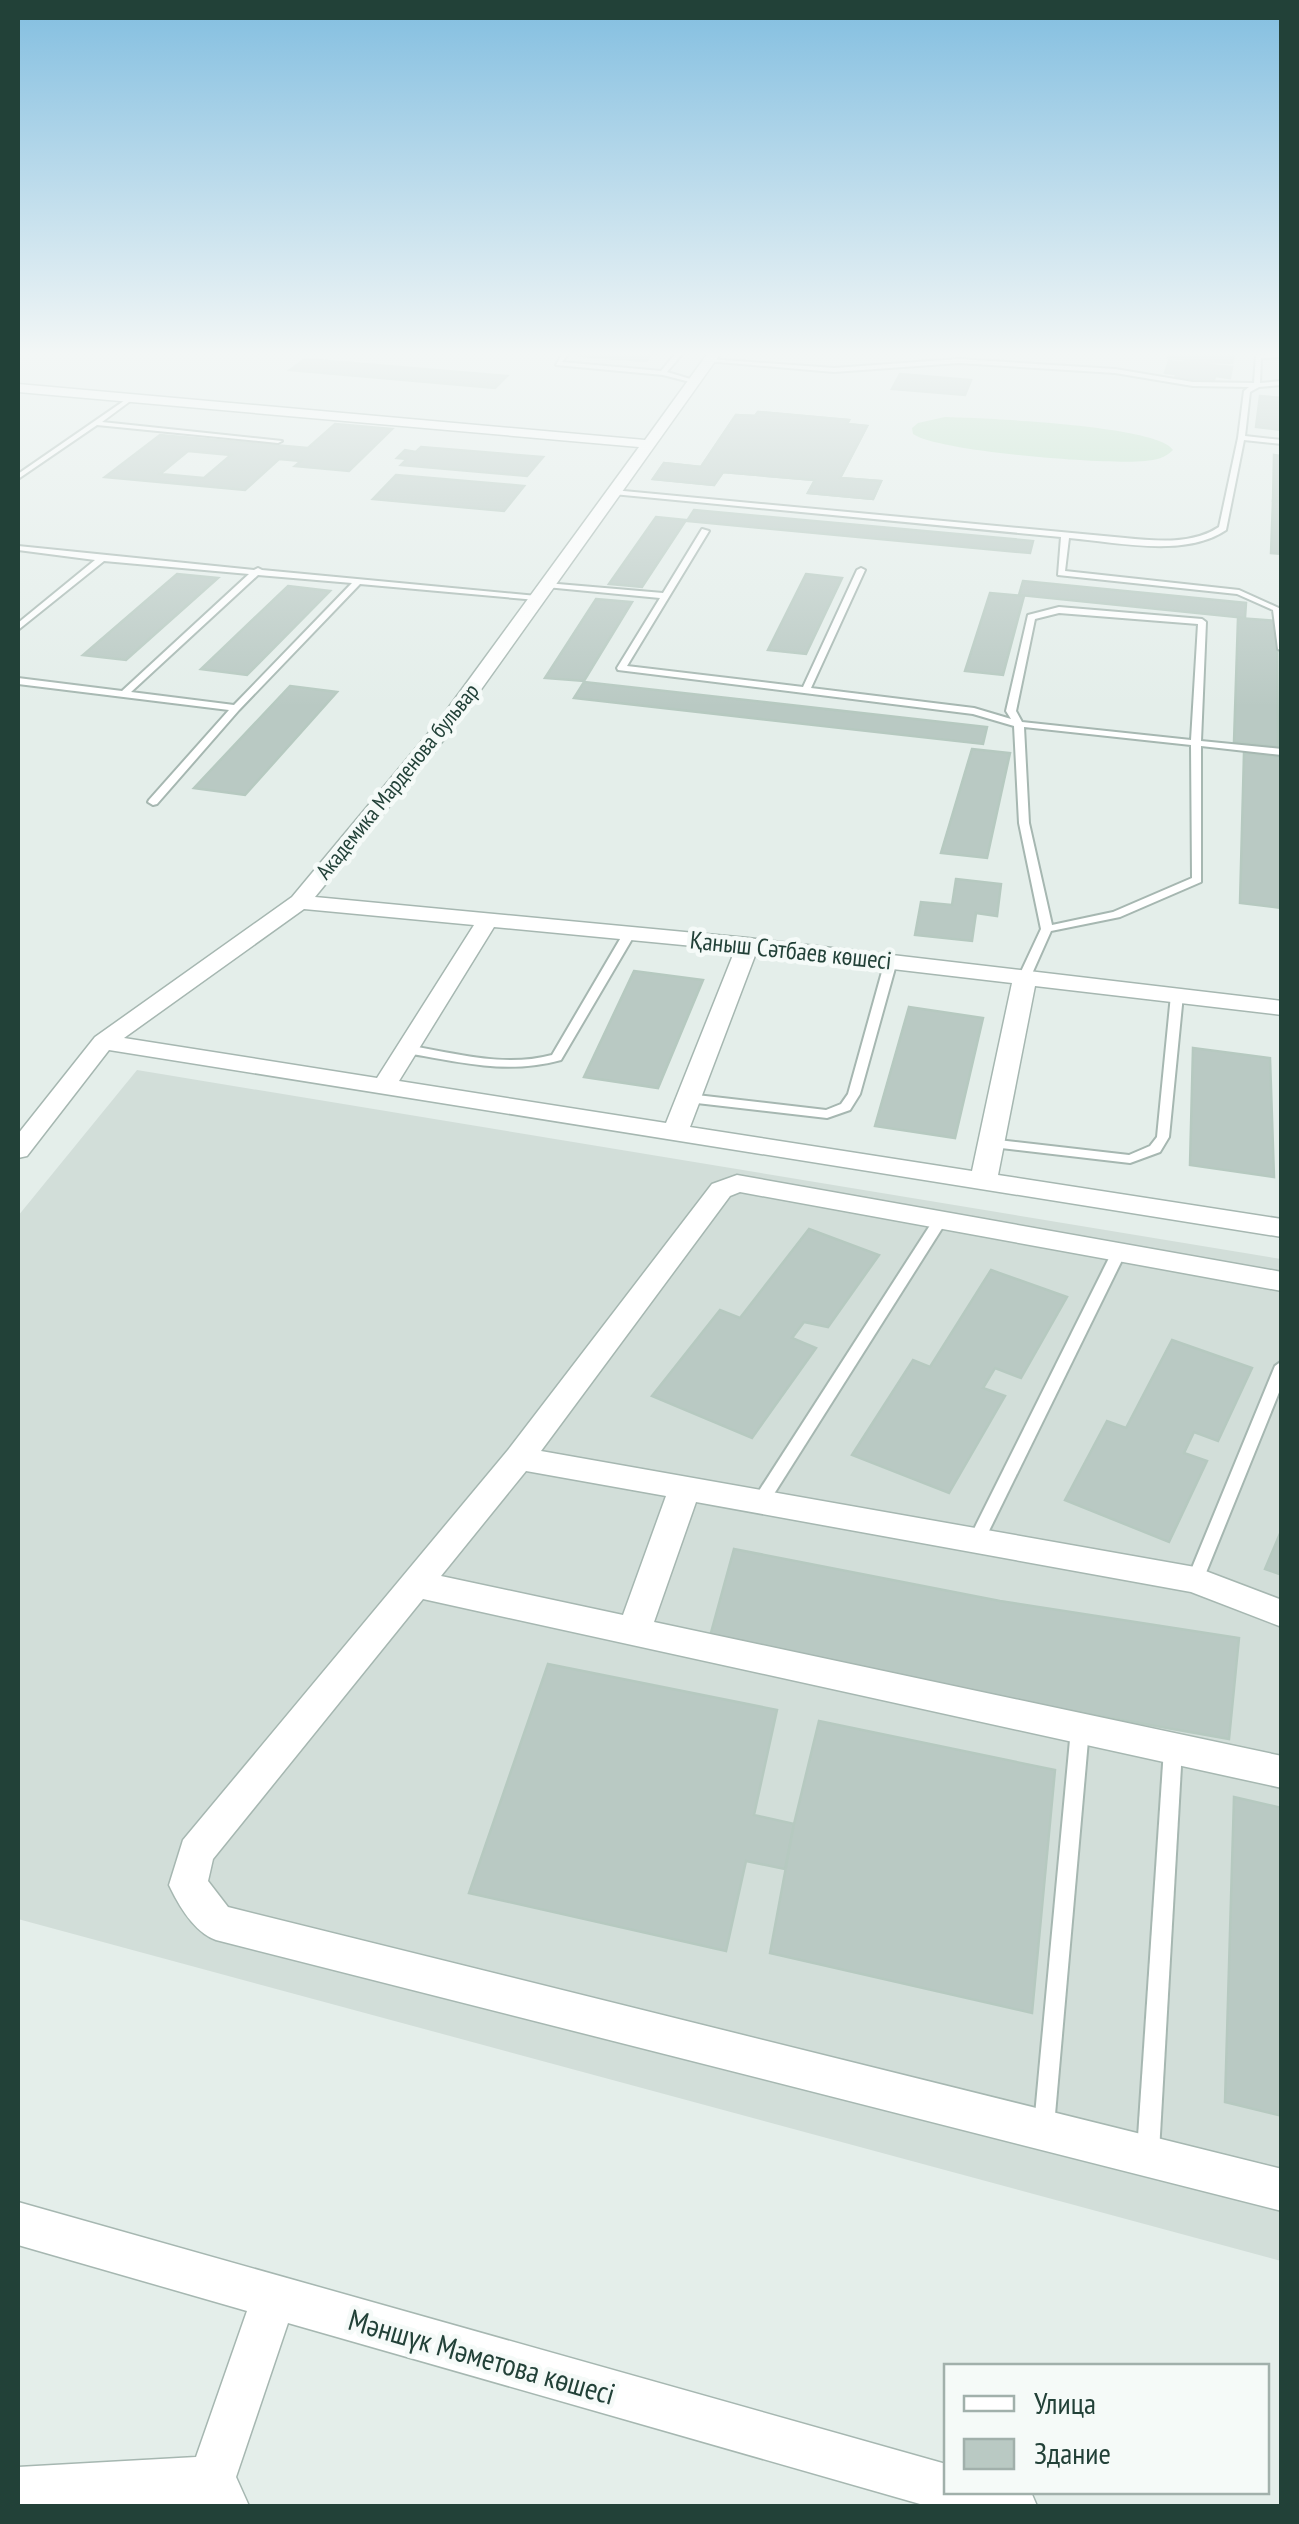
<svg xmlns="http://www.w3.org/2000/svg" width="1299" height="2524" font-family="'PT Sans Narrow',sans-serif">
<rect width="100%" height="100%" fill="#e4eeea"/>
<polygon fill="#d2ded9" points="137,1070 1281,1259 1281,2261 18,1919 18,1216"/>
<path fill="#bde0c5" d="M945 417C981 418 1159 425 1173 450 1165 458 1156 460 1145 461 1109 465 939 452 913 434L912 428 918 423Z"/>
<g fill="#b9c9c3" stroke="#b6c9c0" stroke-width="2.5" fill-rule="evenodd">
<polygon points="583,353 653,353 646,361 580,356"/>
<polygon points="1169,353 1234,353 1232,363 1209,362 1208,365 1232,367 1230,378 1215,376 1214,381 1175,378 1176,374 1165,373 1169,361 1184,363 1185,359 1168,358"/>
<polygon points="305,359 507,376 495,388 290,370"/>
<polygon points="900,374 971,380 965,395 892,389"/>
<polygon points="1260,396 1282,398 1282,430 1256,427"/>
<path d="M758 412 849 420 847 424 867 426 840 478 881 481 873 499 808 493 815 480 723 472 714 485 653 479 664 463 701 467 736 415 755 416ZM754 432 827 438 813 464 738 458Z"/>
<polygon points="758,412 849,420 847,424 867,426 840,478 881,481 873,499 808,493 815,480 723,472 714,485 653,479 664,463 701,467 736,415 755,416"/>
<path d="M335 424 392 429 349 471 295 466 301 461 279 459 245 490 105 477 160 435 308 448ZM188 451 231 455 204 478 160 474Z"/>
<polygon points="421,447 543,457 527,476 401,465 407,459 397,458 405,450 416,452"/>
<polygon points="1274,455 1282,456 1282,502 1273,501"/>
<polygon points="396,475 524,486 504,511 373,499"/>
<polygon points="1273,501 1282,502 1282,554 1271,553"/>
<polygon points="694,510 1033,541 1030,553 687,521"/>
<polygon points="656,517 686,520 642,587 609,584"/>
<polygon points="177,574 218,578 126,660 83,655"/>
<polygon points="806,574 842,578 806,654 768,650"/>
<polygon points="1023,581 1246,603 1245,618 1019,595"/>
<polygon points="288,586 330,591 247,675 201,669"/>
<polygon points="990,593 1024,596 1003,675 965,671"/>
<polygon points="596,599 632,602 584,681 545,678"/>
<polygon points="1238,618 1277,621 1278,747 1234,742"/>
<polygon points="584,682 987,727 983,744 574,698"/>
<polygon points="290,686 337,692 245,795 194,788"/>
<polygon points="972,749 1010,753 987,858 941,853"/>
<polygon points="1244,753 1282,757 1282,908 1240,903"/>
<polygon points="956,879 1001,884 997,916 976,913 972,941 915,935 921,902 952,905"/>
<polygon points="634,971 703,980 658,1088 584,1077"/>
<polygon points="909,1007 983,1018 955,1138 875,1126"/>
<polygon points="1193,1048 1270,1058 1274,1177 1190,1165"/>
<polygon points="809,1229 879,1255 828,1327 804,1322 792,1338 816,1348 752,1438 652,1396 720,1310 740,1318"/>
<polygon points="991,1270 1067,1297 1021,1378 995,1368 983,1388 1005,1396 949,1493 852,1455 913,1360 930,1367"/>
<polygon points="1172,1340 1252,1368 1218,1441 1194,1432 1184,1453 1207,1461 1169,1542 1065,1500 1107,1421 1126,1428"/>
<polygon points="1282,1529 1282,1575 1265,1569"/>
<polygon points="734,1549 1000,1601 1239,1638 1229,1739 942,1688 709,1640"/>
<polygon points="548,1664 777,1710 754,1815 794,1824 785,1869 746,1861 726,1951 469,1893"/>
<polygon points="819,1721 1055,1770 1032,2013 770,1953 794,1824"/>
<polygon points="1234,1797 1282,1808 1282,2116 1225,2102"/>
</g>
<g fill="none" stroke-linecap="round" stroke-linejoin="round">
<defs>
<g id="lane">
<polygon points="563,353 569,353 562,362 661,371 676,353 683,353 667,372 697,381 694,383 663,375 556,365"/>
<path d="M1282 353V357L1261 358 1260 383 1282 381V385L1259 387 1250 392 1245 436 1282 440V444L1244 440 1226 530C1185 558 1116 542 1069 538L1065 571 1239 590 1281 609 1282 651 1278 649 1273 610 1237 594 1058 575 1061 537 613 494 609 492 613 490 1125 538C1156 541 1192 545 1219 527L1238 438 1244 391 1249 387 1193 386 1115 373 959 363 834 372 707 361 710 359 834 368 959 359 1115 369 1193 382 1254 383 1256 355Z"/>
<polygon points="131,396 133,399 102,422 282,441 278,443 97,425 18,479 18,474"/>
<path d="M702 529 709 531 627 666 803 687 857 570 861 568 865 570 811 688 974 708 1011 719 1006 711 1028 615 1059 607 1202 619 1206 622 1201 741 1282 749V755L1201 746V882L1120 917 1051 931 1031 976 1029 978H1021L1019 976 1041 929 1019 823 1014 726 973 714 618 670 617 668 660 598 546 587 542 585 546 583 663 593ZM1059 613 1198 624 1191 740 1022 722 1016 711 1035 619ZM1024 727 1191 745 1192 878 1113 912 1052 925 1029 823Z"/>
<path d="M18 546 254 570 258 568 262 570 537 596 541 598 537 600 360 584 239 710 157 804 153 805 148 802 149 800 229 710 18 684V678L122 691 249 574 104 561 18 630V623L95 560 18 550ZM258 575 352 583 234 705 131 692Z"/>
<path d="M629 931 635 934 561 1060C506 1075 461 1062 406 1053L400 1049 406 1045C455 1053 504 1068 552 1055L623 934Z"/>
<polygon points="891,958 897,961 860,1094 850,1110 827,1118 688,1102 682,1098 688,1094 826,1110 841,1104 848,1094 885,961"/>
<polygon points="1177,992 1183,995 1169,1137 1160,1152 1130,1163 984,1146 983,1143 984,1140 989,1139 1129,1155 1150,1146 1157,1137 1171,995"/>
<polygon points="941,1215 948,1219 767,1505 761,1507 755,1505 753,1501 755,1497 936,1216"/>
<polygon points="1119,1247 1126,1252 985,1539 983,1543 977,1545 971,1543 969,1539 1112,1252"/>
<polygon points="1282,1361 1282,1385 1203,1580 1201,1585 1195,1587 1189,1585 1187,1580 1275,1366"/>
<polygon points="1080,1721 1086,1724 1089,1729 1054,2126 1051,2133 1044,2136 1037,2133 1034,2126 1071,1729 1074,1724"/>
<polygon points="1173,1741 1179,1744 1182,1749 1159,2152 1155,2159 1148,2163 1141,2159 1137,2152 1164,1749 1167,1744"/>
</g>
<g id="street">
<path d="M708 353H721L455 726 315 897 748 938 1282 1001V1015L1035 986 998 1175 1282 1219V1237L109 1050 27 1156 18 1158V1134L95 1037 292 897 441 718 639 447 18 392V384L645 440ZM304 909 474 925 377 1078 124 1038ZM494 927 735 950 666 1123 399 1081ZM756 953 1012 983 972 1171 690 1127Z"/>
<path d="M737 1175 1282 1272V1291L740 1192 730 1196 541 1451 1195 1567 1282 1600V1627L1191 1592 696 1502 654 1622 1282 1756V1788L423 1599 213 1859 208 1881 228 1907 1282 2169V2211L216 1940C194 1932 179 1906 169 1885L183 1840 508 1450 712 1184ZM526 1471 666 1496 623 1615 441 1576Z"/>
<polygon points="18,2202 946,2464 946,2492 1031,2492 1037,2506 927,2506 288,2323 236,2477 249,2506 18,2506 18,2467 196,2457 247,2311 18,2245"/>
</g>
</defs>
<use href="#lane" stroke="#a6b7b1" stroke-width="4"/>
<use href="#street" stroke="#a6b7b1" stroke-width="3"/>
<use href="#lane" fill="#fff" fill-rule="evenodd"/>
<use href="#street" fill="#fff" fill-rule="evenodd"/>
</g>
<linearGradient id="sky" x2="0" y2="1"><stop stop-color="#82bee0"/><stop offset="0.5" stop-color="#f3f7f6"/><stop offset="1" stop-color="#f3f7f6" stop-opacity="0"/></linearGradient>
<rect width="1299" height="707" fill="url(#sky)"/>
<g text-anchor="middle" dominant-baseline="central" stroke-width="9" stroke-linejoin="round" paint-order="stroke">
<g font-size="22" fill="#224138" stroke="#f5faf8">
<text transform="translate(397 781) rotate(-51)">Академика Марденова бульвар</text>
</g>
<g font-size="25" fill="#224138" stroke="#f5faf8">
<text transform="translate(791 950) rotate(6)">Қаныш Сәтбаев көшесі</text>
</g>
<g font-size="30" fill="#224138" stroke="#f5faf8">
<text transform="translate(482 2356) rotate(16)">Мәншүк Мәметова көшесі</text>
</g>
</g>
<rect width="1299" height="2524" fill="none" stroke="#224138" stroke-width="40"/>
<rect x="944" y="2364" width="325" height="130" fill="#f5faf8" stroke="#a1b0ab" stroke-width="2.5"/>
<rect x="964" y="2396" width="50" height="15" fill="#ffffff" stroke="#a1b0ab" stroke-width="2.5"/>
<text x="1034" y="2414" font-size="30" fill="#224138">Улица</text>
<rect x="964" y="2439" width="50" height="30" fill="#b9c9c3" stroke="#a1b0ab" stroke-width="2.5"/>
<text x="1034" y="2464" font-size="30" fill="#224138">Здание</text>
</svg>
